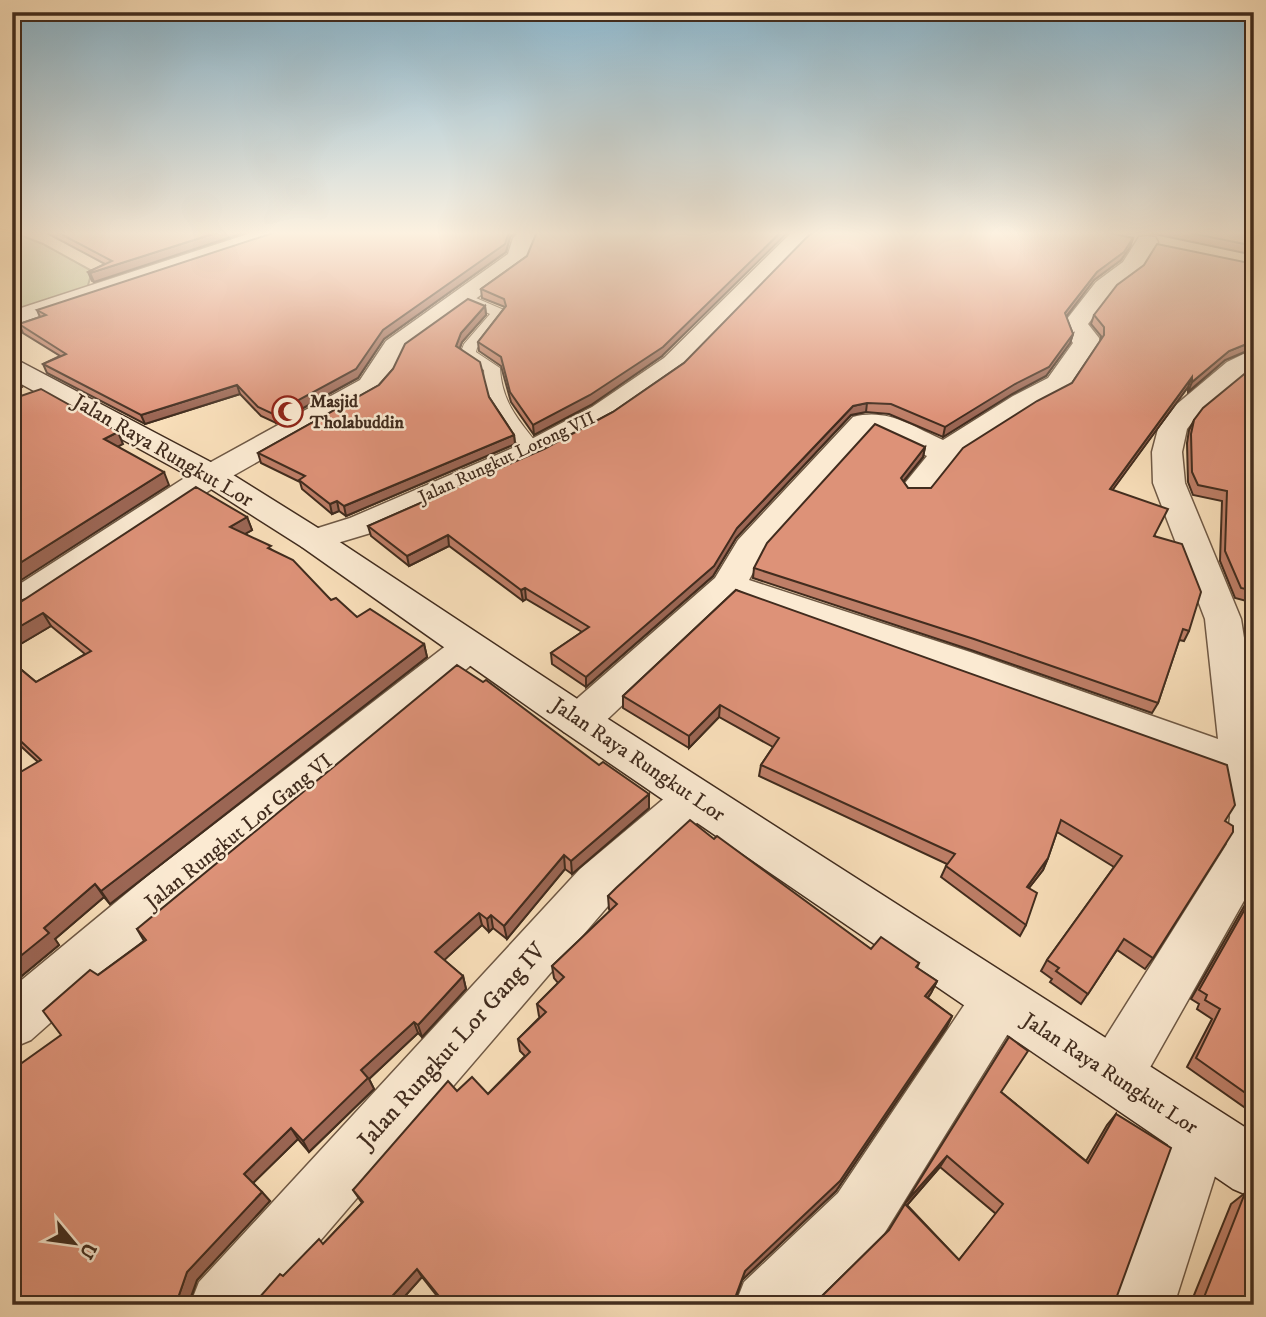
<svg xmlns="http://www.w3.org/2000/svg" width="1266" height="1317" font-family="'IM FELL DW Pica',serif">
<rect width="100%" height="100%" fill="#f9dfba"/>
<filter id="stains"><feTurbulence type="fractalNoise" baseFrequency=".00286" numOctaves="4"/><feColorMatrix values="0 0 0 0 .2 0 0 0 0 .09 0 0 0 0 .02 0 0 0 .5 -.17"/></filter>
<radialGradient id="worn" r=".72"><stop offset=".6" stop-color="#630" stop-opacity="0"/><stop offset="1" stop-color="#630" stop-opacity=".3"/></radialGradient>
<polygon fill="#bcc291" stroke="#7e7758" stroke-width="2" points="12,232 43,244 92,271 87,289 12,314"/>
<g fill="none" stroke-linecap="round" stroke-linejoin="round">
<defs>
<path id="lane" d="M462 292 504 310V315L477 348 476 352 500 368C502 405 521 422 542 450L539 454H527C504 429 485 405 484 370L460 354 464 344 490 314 457 299V293Z"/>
<g id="street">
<polygon points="254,232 286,232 282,236 12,326 12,311"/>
<polygon points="519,232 543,232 534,241 526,262 404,351 392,377 380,392 222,482 25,614 12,618 12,589 200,468 360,380 386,341 508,254 513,238"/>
<polygon points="792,232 815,232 682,370 612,419 544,456 374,532 314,550 302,547 297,540 302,533 350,518 522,444 592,407 664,358"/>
<path d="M1147 236 1155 237 1158 242 1139 272 1112 292 1088 324 1099 338V343L1080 375 1068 390 1033 408 959 456 928 495 917 497 906 495 901 488 927 456 872 430 764 552 749 580 970 652 1218 739 1205 619 1153 483 1152 452 1158 429 1177 404 1227 362 1254 349V368L1197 416 1187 429 1182 452 1185 483 1241 619 1254 701V883L1135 1094 1115 1102 1095 1094 1087 1074 1095 1054 1227 844 1230 817 1222 775 942 672 734 599 594 732 579 736 564 732 558 721 564 710 715 578 738 540 853 417C888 408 911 426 943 440L1013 396 1048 378 1073 343 1063 328 1067 319 1096 282 1123 262 1139 237Z"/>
<polygon points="469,634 482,638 488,647 482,656 184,904 31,1040 12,1048 12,988 150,874 456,638"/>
<polygon points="695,780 711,786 717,798 711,810 614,899 265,1305 190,1305 199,1282 580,869 679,786"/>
<polygon points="998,976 1017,983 1024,1001 1017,1019 882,1237 813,1305 735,1305 744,1282 838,1193 979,983"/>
<polygon points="1200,1103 1220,1112 1229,1132 1174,1305 1109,1305 1180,1112"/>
</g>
<polygon id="secondary" points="12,360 21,362 222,468 326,533 594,710 1254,1133 1254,1198 1233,1189 564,732 302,547 200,482 12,379"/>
</defs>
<use href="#lane" stroke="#6f5945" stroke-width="2"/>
<use href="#street" stroke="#6f5945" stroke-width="3"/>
<use href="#secondary" stroke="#412c1e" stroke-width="3"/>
<use href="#lane" fill="#fbead2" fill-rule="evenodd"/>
<use href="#street" fill="#fbead2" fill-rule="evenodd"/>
<use href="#secondary" fill="#fbead2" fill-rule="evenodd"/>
</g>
<g fill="#be7e67" stroke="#412c1e" stroke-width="2" fill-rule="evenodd">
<polygon points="45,232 246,232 94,282 92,281 88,272 105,264"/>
<polygon points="1145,232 1254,232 1254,255"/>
<polygon points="510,237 506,252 384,339 358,378 276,423 261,416 240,394 145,424 47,373 43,364 60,356 23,333 19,324 40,317 37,310"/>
<polygon points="1133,238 1130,247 1121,260 1094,280 1066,317 1073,334 1070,343 1046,376 1012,394 943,437 889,414 866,412 851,415 736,538 713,576 586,687 552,664 551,653 582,632 526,599 523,601 449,546 409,566 371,536 368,526 544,449 613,412 684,363"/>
<polygon points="527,256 662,356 591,405 534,435 511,402 501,366 479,351 478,342 505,307 482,298 481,289"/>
<polygon points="1254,264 1254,348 1225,360 1188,392 1188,387 1112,490 1155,536 1189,631 1184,641 1179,640 1158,703 1152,713 971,650 753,578 754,568 925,447 923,457 903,482 908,488 931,488 1072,383 1101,340 1101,336 1091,324 1094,315"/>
<polygon points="485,306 486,315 462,342 460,348 489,397 514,435 515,444 346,516 339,511 332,514 302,489 300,482 261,463 258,453 379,385 393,369"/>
<polygon points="1254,366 1254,603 1235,598 1220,561 1222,501 1193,495 1188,482 1187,443 1189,430 1194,420"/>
<polygon points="247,517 252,530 245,534 272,550 331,600 357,617 424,644 427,657 110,904 104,897 55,939 59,945 12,984 38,762 12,738 12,662 36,682 85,654 51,626 12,649 12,604"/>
<polygon points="736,590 1225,821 1153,958 1145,969 1117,950 1081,1004 1050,982 1052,979 1041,971 1047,960 1114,867 1057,832 1048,858 1043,870 1029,888 1026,925 1020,936 941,877 947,864 759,776 761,765 773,747 719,717 689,748 623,708 623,696"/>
<path d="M649 808 572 874 565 869 507 939 493 928 489 932 482 925 444 960 463 976 466 989 422 1037 418 1033 369 1079 374 1089 309 1152 298 1139 253 1183 270 1201 197 1280 191 1298H259L283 1276 323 1244 362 1203 353 1190 457 1091 488 1094 525 1056 520 1051 518 1039 540 1017 539 1016 537 1004 558 983 554 978 552 966 610 911 609 909 608 896 714 839 871 949 919 963 917 968 937 981 931 993 928 998 952 1016 946 1028 836 1191 742 1280 736 1298 819 1299 889 1230 1009 1037 1001 1092 1086 1161 1107 1125 1116 1114 1117 1296 1120 1299 1131 1305H444L422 1277 397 1305H12L61 1035 98 975 144 941 137 929ZM940 1167 996 1214 959 1260 907 1205Z"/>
<polygon points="1254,889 1254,1114 1187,1067 1212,1019 1197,1009 1199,1004 1191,999"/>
<polygon points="1245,1193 1254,1305 1190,1305 1231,1204"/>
</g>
<g fill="#9b6654" stroke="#412c1e" stroke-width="2">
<polygon points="219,232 246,232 94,282 90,273"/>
<polygon points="509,232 516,232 510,237 506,252 384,339 358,378 276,423 273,414"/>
<polygon points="781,232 788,232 662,356 591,405 534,435 533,425"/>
<polygon points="1133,238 1130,247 1121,260 1094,280 1062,322 1065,313 1097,272"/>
<polygon points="485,306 486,315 462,342 457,355 456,346 461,333"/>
<polygon points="1073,334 1070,343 1046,376 1012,394 943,437 945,427"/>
<polygon points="1254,341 1254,348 1225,360 1188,392 1192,382 1229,351"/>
<polygon points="16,375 22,387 12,391 12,377"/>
<polygon points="1192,377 1188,387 1106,499 1110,489"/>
<polygon points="237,385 240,394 145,424 141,415"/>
<polygon points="867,403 866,412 851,415 736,538 713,576 586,687 586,677 737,528 853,406"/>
<polygon points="118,432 123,444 110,451 104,439"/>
<polygon points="514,435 515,444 346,516 344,506"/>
<polygon points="925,447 923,457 898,488 901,478"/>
<polygon points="164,472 169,485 12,586 12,568"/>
<polygon points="337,501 339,511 332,514 330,504"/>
<polygon points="247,517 252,530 234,540 230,527"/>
<polygon points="448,535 449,546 409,566 407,556"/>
<polygon points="525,588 526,599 523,601 521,590"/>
<polygon points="43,613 51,626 12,649 12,631"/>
<polygon points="424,644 427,657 110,904 101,891"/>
<polygon points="720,705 719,717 689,748 689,736"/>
<polygon points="649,794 649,808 572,874 571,861"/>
<polygon points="564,855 565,869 507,939 504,926"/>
<polygon points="1048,858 1043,870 1021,898 1027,887"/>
<polygon points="95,884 104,897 55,939 59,945 12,984 12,963 44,928"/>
<polygon points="479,913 482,925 439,965 435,952"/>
<polygon points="491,915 493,928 489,932 487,919"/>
<polygon points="463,976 466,989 422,1037 418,1025"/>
<polygon points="937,981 931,993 920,1008 925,996"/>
<polygon points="952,1016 946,1028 836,1191 742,1280 733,1305 745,1271"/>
<polygon points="414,1022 418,1033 369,1079 374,1089 309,1152 303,1141 361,1070"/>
<polygon points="291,1128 298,1139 252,1184 244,1174"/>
<polygon points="947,1156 940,1167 901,1212 906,1202"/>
<polygon points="262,1192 270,1201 197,1280 188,1305 178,1298 187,1272"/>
<polygon points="417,1269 422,1277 397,1305 384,1305"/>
</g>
<g fill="#dd9278" stroke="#412c1e" stroke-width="2">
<polygon points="57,232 219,232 90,273 88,272 112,261"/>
<polygon points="276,232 509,232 505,244 383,330 356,369 273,414 258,407 237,385 141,415 43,364 66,354 19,324 46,315 37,310"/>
<polygon points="538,232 781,232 663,347 590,395 533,425 510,392 501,357 478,342 506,306 504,299 481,289 527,256 536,234"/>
<polygon points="812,232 1105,232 1133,238 1124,252 1097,272 1065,313 1073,334 1049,367 1015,384 945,427 891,404 867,403 853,406 737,528 714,566 586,677 551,653 589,627 525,588 521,590 448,535 407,556 368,526 544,449 613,412 684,363"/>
<polygon points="1186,232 1254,232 1254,246"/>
<polygon points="1157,244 1254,264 1254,341 1229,351 1192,382 1192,377 1110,489 1168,509 1154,536 1182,544 1201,592 1189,631 1183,629 1158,703 974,639 754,568 767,543 875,424 925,447 901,478 908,488 931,488 963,448 1037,401 1072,383 1104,335 1104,327 1094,315 1117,285 1144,265"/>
<polygon points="468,299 485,306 461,333 456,346 480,362 489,397 514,435 344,506 337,501 330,504 299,480 305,476 258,453 379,385 393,369 405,344"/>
<polygon points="1254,366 1254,591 1241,588 1225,551 1227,491 1198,485 1192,472 1191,434 1194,420 1203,408"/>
<polygon points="41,389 118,432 104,439 164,472 12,568 12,399"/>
<polygon points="196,487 247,517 230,527 271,546 268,548 293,560 331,600 336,598 357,617 370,609 424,644 101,891 95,884 44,928 49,933 12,963 12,777 41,760 12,733 12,662 36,682 91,651 43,613 12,631 12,604 19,603"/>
<polygon points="736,590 1227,765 1235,805 1225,821 1233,826 1233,832 1153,958 1124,939 1088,994 1056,971 1059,968 1047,960 1122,856 1061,820 1048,858 1027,887 1037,893 1026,925 946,866 955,854 761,765 779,738 720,705 689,736 623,696"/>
<polygon points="457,665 483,682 486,680 599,765 603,762 649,794 571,861 564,855 504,926 491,915 487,919 479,913 435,952 463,976 418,1025 414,1022 361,1070 368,1078 303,1141 291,1128 244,1174 262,1192 187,1272 178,1298 259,1298 280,1274 283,1276 319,1239 323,1244 363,1202 353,1190 448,1081 457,1091 472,1077 488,1094 530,1052 518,1039 546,1012 537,1004 564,977 552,966 617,904 608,896 616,888 690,820 714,839 717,836 871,949 881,937 919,963 916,967 937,981 925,996 952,1016 840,1181 745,1271 735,1298 819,1299 889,1230 905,1204 959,1260 1003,1204 947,1156 906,1202 1009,1037 1028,1051 1001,1092 1088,1163 1116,1114 1171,1148 1117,1296 1120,1299 1133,1299 1131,1305 446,1305 417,1269 384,1305 12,1305 12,1070 61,1035 43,1011 90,970 98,975 146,940 137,929"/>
<polygon points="1254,893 1254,1099 1196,1058 1220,1009 1205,1000 1207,995 1199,990"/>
<polygon points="1245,1193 1254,1199 1254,1305 1201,1305"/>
</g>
<linearGradient id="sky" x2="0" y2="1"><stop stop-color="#8ab8d1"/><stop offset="0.56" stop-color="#fcf1e0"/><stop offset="1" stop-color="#fcf1e0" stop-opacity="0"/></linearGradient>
<rect width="1266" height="416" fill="url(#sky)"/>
<defs>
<symbol id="mosque-ring" viewBox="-11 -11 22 22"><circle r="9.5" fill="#fbead2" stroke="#8f2418" stroke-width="1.5"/><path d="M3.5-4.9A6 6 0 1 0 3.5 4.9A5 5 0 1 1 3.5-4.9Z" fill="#8f2418"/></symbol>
</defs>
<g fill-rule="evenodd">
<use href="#mosque-ring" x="270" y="394" width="35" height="35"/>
</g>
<g text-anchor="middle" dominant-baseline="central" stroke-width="5" stroke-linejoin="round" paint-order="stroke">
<g font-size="18" font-weight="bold" fill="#412c1e" stroke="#fbead2" text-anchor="start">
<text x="310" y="402">Masjid<tspan x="310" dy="21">Tholabuddin</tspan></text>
</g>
<g font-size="18" fill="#412c1e" stroke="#fbead2">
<text transform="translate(507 458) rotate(-25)">Jalan Rungkut Lorong VII</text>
</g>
<g font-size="21" fill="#412c1e" stroke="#fbead2">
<text transform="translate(163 451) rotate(30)">Jalan Raya Rungkut Lor</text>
<text transform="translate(638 760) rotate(34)">Jalan Raya Rungkut Lor</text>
<text transform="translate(239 832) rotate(-39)">Jalan Rungkut Lor Gang VI</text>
<text transform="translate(1110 1074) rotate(33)">Jalan Raya Rungkut Lor</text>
</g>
<g font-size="24" fill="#412c1e" stroke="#fbead2">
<text transform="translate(452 1046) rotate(-48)">Jalan Rungkut Lor Gang IV</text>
</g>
</g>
<rect width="1266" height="1317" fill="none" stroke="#f9dfba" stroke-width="42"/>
<rect x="14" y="14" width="1238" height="1289" fill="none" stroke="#412c1e" stroke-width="3.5"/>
<rect x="21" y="21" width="1224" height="1275" fill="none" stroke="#412c1e" stroke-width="2"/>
<g transform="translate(74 1243) rotate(119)" stroke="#fbead2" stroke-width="5" paint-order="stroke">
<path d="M0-5L12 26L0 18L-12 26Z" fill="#412c1e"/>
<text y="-10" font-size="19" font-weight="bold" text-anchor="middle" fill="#412c1e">U</text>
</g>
<rect width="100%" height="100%" filter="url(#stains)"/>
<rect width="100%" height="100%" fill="url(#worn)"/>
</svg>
